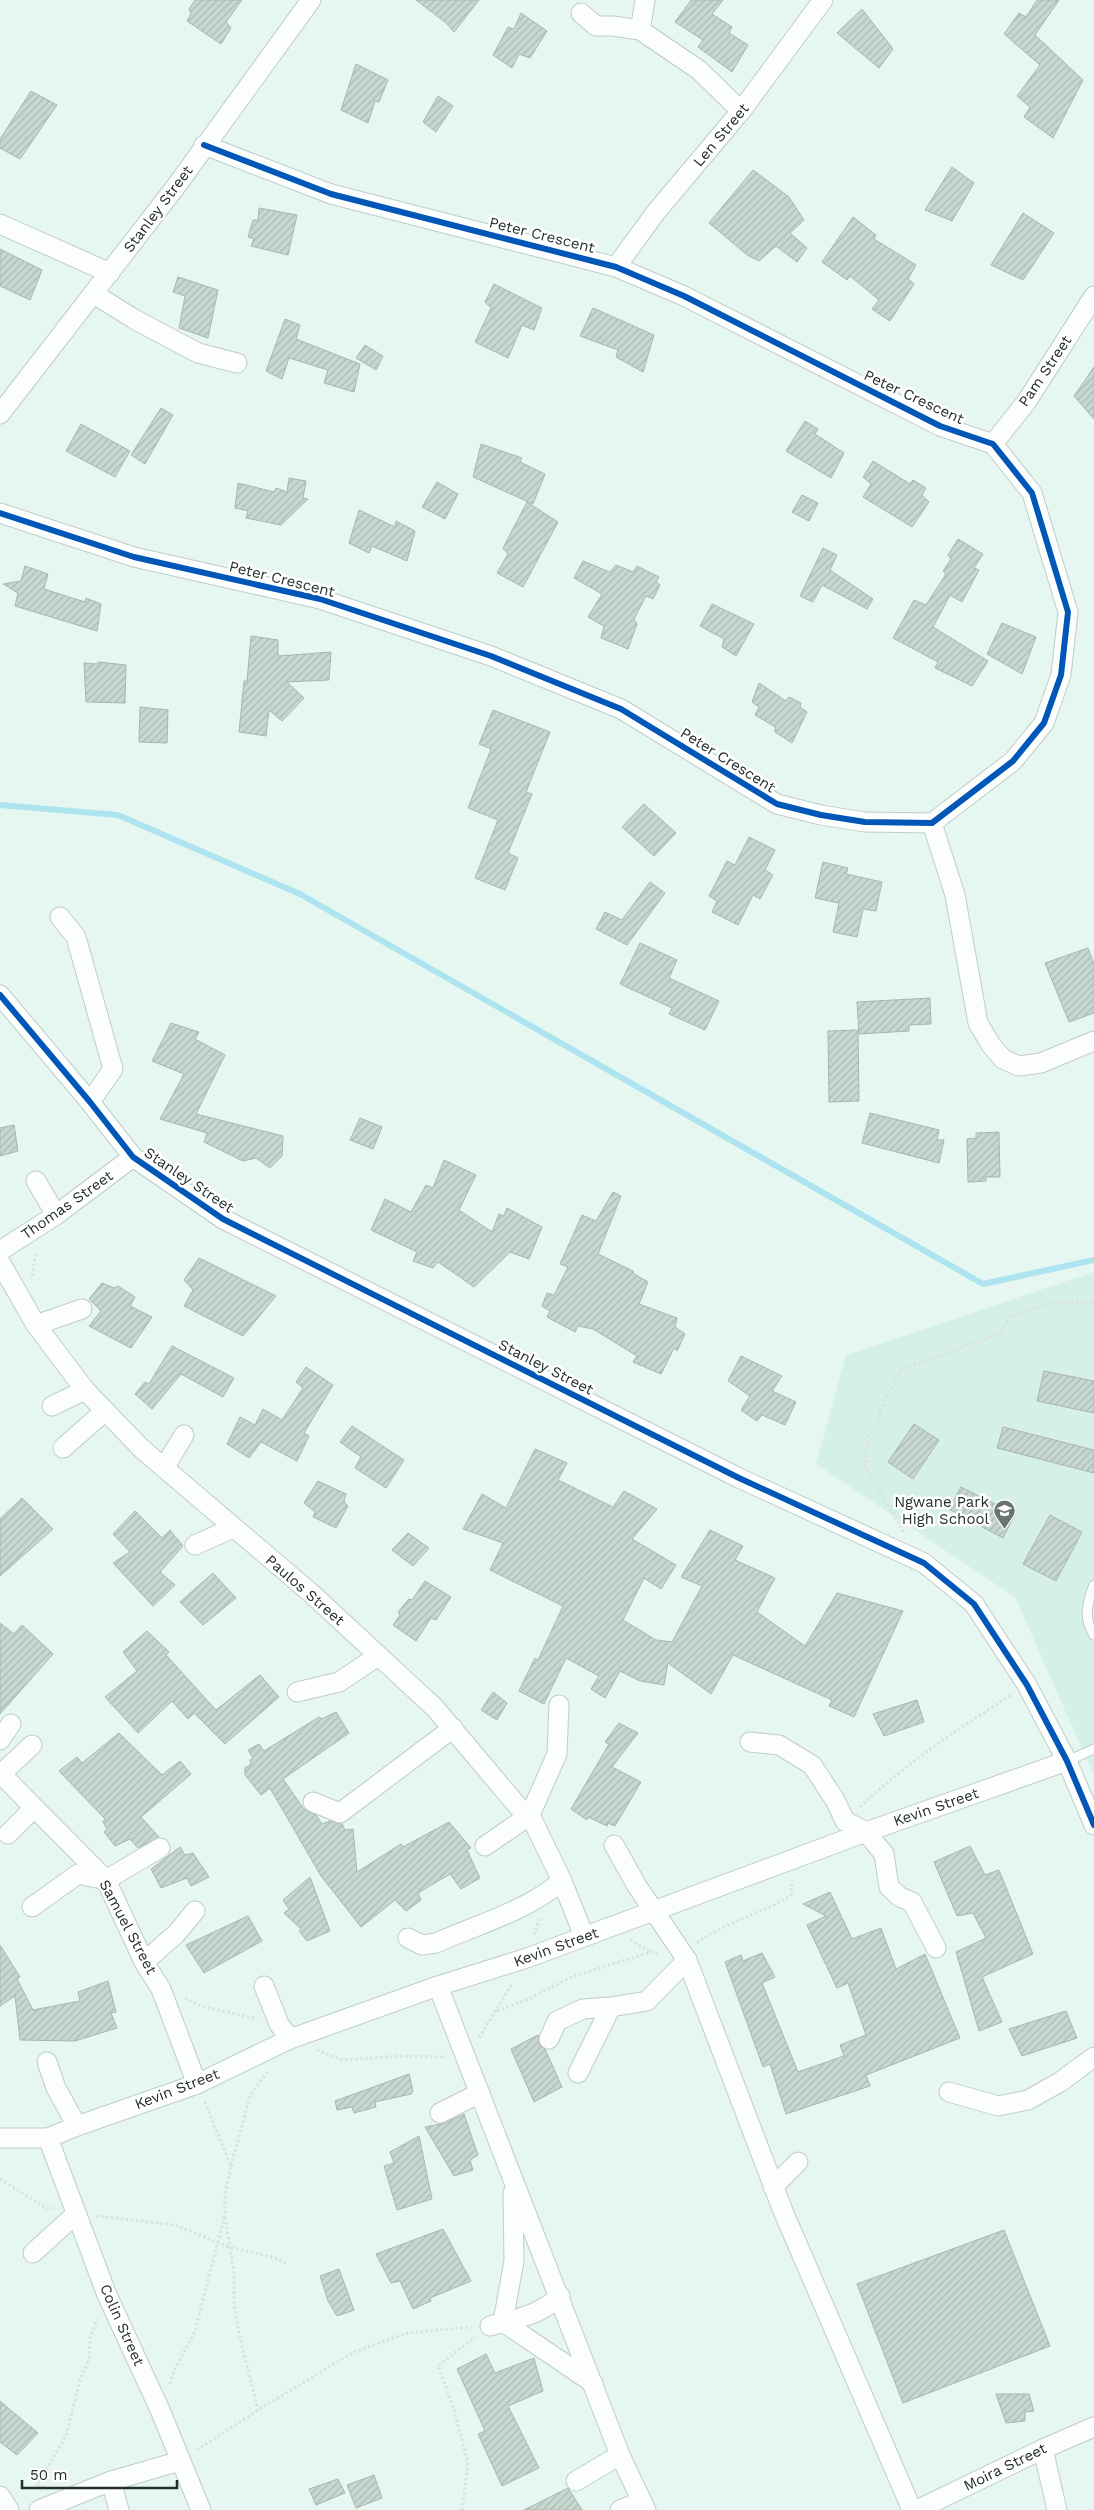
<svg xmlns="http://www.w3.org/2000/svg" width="1094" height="2510" font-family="'Work Sans',sans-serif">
<defs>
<pattern id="building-hatch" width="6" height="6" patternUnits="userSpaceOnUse" patternTransform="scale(1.25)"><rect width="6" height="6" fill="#c7d8d0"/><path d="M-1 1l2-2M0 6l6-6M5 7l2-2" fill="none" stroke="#abbab3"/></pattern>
</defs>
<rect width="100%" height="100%" fill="#e6f6f1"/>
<polygon fill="#d4f0e8" points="1094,1272 1094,1776 1015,1597 816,1464 846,1355"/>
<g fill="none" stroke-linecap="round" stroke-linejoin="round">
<polyline stroke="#aee4ef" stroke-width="6" points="0,805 118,815 300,894 983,1284 1094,1260"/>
</g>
<g fill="url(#building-hatch)" stroke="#aab5b0">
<polygon points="195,0 242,0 226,22 231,28 221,44 187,21 191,13 189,9"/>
<polygon points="416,0 479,0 454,32 446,23"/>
<polygon points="691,0 723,0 712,14 732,27 729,33 748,45 732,72 698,47 703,40 675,22"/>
<polygon points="1037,0 1059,0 1035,35 1083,80 1053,138 1024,117 1030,107 1017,96 1040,65 1004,34 1019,13 1026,17"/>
<polygon points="862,9 893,49 879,68 837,33"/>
<polygon points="521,13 547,31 530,58 519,54 512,68 493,55 508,27 514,29"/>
<polygon points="356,64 388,80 379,102 375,101 368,123 341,110"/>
<polygon points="31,91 57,105 20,159 0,148 0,139"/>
<polygon points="438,96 453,106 436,132 423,122"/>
<polygon points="952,167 974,183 952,221 925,210"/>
<polygon points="753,170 789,197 804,220 790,233 807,248 797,262 776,246 759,261 747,255 709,223"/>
<polygon points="259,208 297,215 288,255 251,246 254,239 248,237 253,220 258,220"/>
<polygon points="1023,213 1054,233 1023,280 991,265"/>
<polygon points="853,217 876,235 874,239 916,265 908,279 914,284 890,321 872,309 879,300 850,276 847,280 822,262"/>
<polygon points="0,249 42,270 30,300 0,286"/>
<polygon points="178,277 218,290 208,338 179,328 185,296 173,292"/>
<polygon points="494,284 542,308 534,330 522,325 508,358 475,342 491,308 485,302"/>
<polygon points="593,308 654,335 643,372 616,357 618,350 580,336"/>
<polygon points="285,319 300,325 296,339 360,364 354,392 324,383 328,370 289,358 282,379 266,371"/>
<polygon points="365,345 383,356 376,370 356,358"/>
<polygon points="1094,367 1094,419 1074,396"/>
<polygon points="161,408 173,415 145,464 131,455"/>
<polygon points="805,421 818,429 815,434 844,453 831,478 786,451"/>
<polygon points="81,424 130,451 115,477 66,451"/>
<polygon points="481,444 522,458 520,462 545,474 533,504 473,477"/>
<polygon points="873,461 910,484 913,480 926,488 922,495 929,502 912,527 863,497 871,484 863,477"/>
<polygon points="289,478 306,481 303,498 308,499 281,525 246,518 248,511 235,508 238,483 274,492 276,488 287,492"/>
<polygon points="437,482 458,494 445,519 422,507"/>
<polygon points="802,495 818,503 809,521 792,512"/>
<polygon points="527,502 558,522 523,587 497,573 508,554 503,548"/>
<polygon points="359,510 395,527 396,521 415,531 407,561 372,546 369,553 349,543"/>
<polygon points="958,539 983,554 974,568 979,570 962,602 950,595 933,627 988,661 972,686 935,668 938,662 893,638 914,600 926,605 946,574 943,571 951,559 948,555"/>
<polygon points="823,548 837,555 830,570 873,599 867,609 822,585 813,602 800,596"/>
<polygon points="583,561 610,572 616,565 633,572 637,566 659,577 656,582 660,585 653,599 646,596 634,619 637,624 628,649 601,638 604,626 588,617 602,594 574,578"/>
<polygon points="25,566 48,574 44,589 85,602 86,598 101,604 97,631 15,606 18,593 3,584 21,581"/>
<polygon points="712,604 754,624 736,656 722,647 724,639 700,626"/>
<polygon points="1002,623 1036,637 1022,674 987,654"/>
<polygon points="251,636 278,640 278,656 331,652 329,680 287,682 304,698 282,721 269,710 266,736 239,732 244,681 247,681"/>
<polygon points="98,662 126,665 125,703 86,702 84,663 98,664"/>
<polygon points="759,683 786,701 789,697 801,703 800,707 807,712 792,743 775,732 775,727 755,715 759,707 752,702"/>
<polygon points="140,707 168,710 167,743 139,742"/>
<polygon points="493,710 550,732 526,792 532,794 508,853 518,858 505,890 475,878 498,820 468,808 491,749 479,744"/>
<polygon points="644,804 676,833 654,856 622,827"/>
<polygon points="749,837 775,850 765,870 773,875 760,899 753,895 738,925 712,912 717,901 709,896 727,861 735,865"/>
<polygon points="823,862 848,868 846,874 882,882 876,911 863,909 857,937 833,932 839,903 815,898"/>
<polygon points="650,882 665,893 627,945 596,929 605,912 622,920"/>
<polygon points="640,943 677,960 669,978 719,1001 705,1030 669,1014 672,1008 620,984"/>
<polygon points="1088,948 1094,964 1094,1013 1069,1022 1045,963"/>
<polygon points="930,998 931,1024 909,1025 909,1031 859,1034 857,1002"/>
<polygon points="171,1023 199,1032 195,1039 225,1055 196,1114 283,1136 282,1156 270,1168 256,1158 243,1161 204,1142 207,1133 160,1119 184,1074 152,1061"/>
<polygon points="858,1030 859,1101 829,1102 828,1031"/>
<polygon points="870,1113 939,1130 937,1140 944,1140 939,1163 862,1143"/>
<polygon points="360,1118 382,1127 373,1149 350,1140"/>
<polygon points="14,1125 18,1151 0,1156 0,1128"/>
<polygon points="999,1132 1000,1177 986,1177 986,1181 968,1182 967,1139 976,1138 976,1133"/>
<polygon points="444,1160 476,1175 459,1210 492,1232 499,1214 504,1216 507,1208 542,1227 529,1259 510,1252 474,1287 438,1262 433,1268 413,1261 417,1252 371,1230 385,1199 411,1212 426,1185 433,1188"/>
<polygon points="613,1192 621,1196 598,1254 633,1271 634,1274 648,1282 639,1304 677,1318 675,1327 685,1334 677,1351 674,1348 661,1374 633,1362 637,1356 593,1329 578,1326 575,1332 547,1317 550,1311 542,1306 547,1293 554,1295 568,1267 560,1264 582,1215 596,1221"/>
<polygon points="199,1258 276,1296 243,1336 184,1306 193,1290 184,1280"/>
<polygon points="102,1283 114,1288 118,1286 135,1297 130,1306 152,1317 131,1348 89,1326 101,1311 89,1299"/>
<polygon points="172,1346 234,1378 223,1397 181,1374 152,1409 135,1394 145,1382 149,1384"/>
<polygon points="741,1356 782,1376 772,1391 796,1402 785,1425 762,1415 757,1421 741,1410 750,1396 728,1381"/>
<polygon points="306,1367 333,1385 304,1433 309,1436 297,1461 261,1442 249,1458 227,1444 240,1417 255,1425 263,1409 282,1420 303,1388 296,1382"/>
<polygon points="1044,1371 1094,1381 1094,1413 1037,1401"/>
<polygon points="914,1424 939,1440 913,1479 888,1462"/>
<polygon points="352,1426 404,1460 386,1488 355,1468 361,1457 340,1442"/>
<polygon points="1003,1427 1094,1450 1094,1473 997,1448"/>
<polygon points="535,1449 567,1463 558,1480 613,1507 624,1491 657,1509 632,1539 676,1565 661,1589 644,1578 623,1620 656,1640 672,1642 702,1586 681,1577 710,1530 743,1546 735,1560 775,1578 757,1612 805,1646 837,1593 903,1611 854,1717 829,1706 832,1700 733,1655 711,1694 668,1663 664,1685 640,1681 620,1671 605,1698 591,1689 599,1676 566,1658 544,1704 519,1691 535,1658 538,1660 563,1606 490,1570 503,1543 463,1529 482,1494 506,1508"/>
<polygon points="318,1481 346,1494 344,1502 348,1506 336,1528 313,1517 315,1512 304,1503"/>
<polygon points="961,1487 1015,1514 1003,1538 949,1509"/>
<polygon points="22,1498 53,1529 0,1576 0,1519"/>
<polygon points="135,1511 162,1538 170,1530 183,1546 160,1572 175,1585 153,1606 113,1563 130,1552 113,1534"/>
<polygon points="1050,1515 1082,1532 1056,1581 1023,1564"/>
<polygon points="408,1533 429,1548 413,1566 392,1550"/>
<polygon points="213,1573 236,1598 203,1625 180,1602"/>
<polygon points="425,1581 451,1597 436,1620 431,1618 416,1641 393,1625 400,1615 398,1612 409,1599 412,1600"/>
<polygon points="0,1623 14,1634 22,1625 53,1654 0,1714"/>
<polygon points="147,1631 169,1652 166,1655 216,1710 260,1675 279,1697 225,1744 194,1713 188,1719 172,1701 138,1733 105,1697 137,1671 123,1652"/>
<polygon points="493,1692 507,1703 497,1720 481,1710"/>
<polygon points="917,1700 924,1722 884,1736 873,1714"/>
<polygon points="336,1712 349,1733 283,1779 304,1809 316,1815 322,1824 330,1821 342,1824 345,1830 353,1829 357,1872 401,1844 403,1847 449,1822 471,1848 467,1850 480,1878 461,1889 450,1874 418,1893 421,1900 406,1911 395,1900 361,1927 321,1876 270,1788 261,1795 245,1775 245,1768 251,1764 250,1760 253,1758 248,1750 259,1744 264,1751 319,1717 322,1719"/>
<polygon points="619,1723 638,1733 612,1767 641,1782 615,1826 608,1823 607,1826 588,1817 587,1820 571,1809 609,1744 605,1742"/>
<polygon points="119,1733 162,1775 180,1761 191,1774 141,1817 159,1837 138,1848 130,1839 115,1846 104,1832 107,1829 103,1822 105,1819 59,1771 77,1757 82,1763"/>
<polygon points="970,1846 985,1875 999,1870 1033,1954 982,1977 1002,2022 979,2031 956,1952 986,1938 973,1913 957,1916 934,1862"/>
<polygon points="180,1847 185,1855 193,1853 209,1877 191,1886 187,1878 161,1888 151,1869"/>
<polygon points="310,1877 330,1931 307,1941 299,1931 301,1929 284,1913 289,1909 283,1900"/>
<polygon points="830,1892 852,1939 881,1928 896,1969 925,1954 960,2038 866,2075 870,2086 786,2114 770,2064 763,2067 725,1962 741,1955 743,1961 762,1953 775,1977 762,1983 798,2072 844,2056 840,2045 866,2035 848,1983 837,1988 807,1925 826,1916 803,1904"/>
<polygon points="248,1916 262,1941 204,1973 186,1945"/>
<polygon points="0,1945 20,1977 17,1979 33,2010 80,2001 78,1992 108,1981 116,2012 111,2013 117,2028 75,2041 20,2040 15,1996 0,2006"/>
<polygon points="1066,2011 1077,2038 1022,2056 1009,2029"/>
<polygon points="538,2035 540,2045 545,2049 562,2087 534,2102 511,2049"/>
<polygon points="409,2074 413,2091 411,2094 375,2102 376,2107 354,2113 352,2107 337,2110 335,2101"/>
<polygon points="464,2114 478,2155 470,2160 473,2170 454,2176 425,2127 445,2123"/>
<polygon points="419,2136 432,2199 397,2210 384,2166 394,2163 390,2152"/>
<polygon points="443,2229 471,2281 430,2298 431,2301 413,2309 400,2281 391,2283 376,2254"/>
<polygon points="1004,2230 1050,2346 903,2403 857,2284"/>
<polygon points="339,2269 354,2310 337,2316 328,2301 320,2276"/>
<polygon points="486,2354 495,2373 534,2358 543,2391 508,2406 539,2468 502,2486 478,2434 485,2431 457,2369"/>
<polygon points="996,2394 1029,2394 1034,2411 1025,2412 1025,2421 1006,2423"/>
<polygon points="0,2401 38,2433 17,2455 0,2442"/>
<polygon points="374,2475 382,2498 356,2508 347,2485"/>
<polygon points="338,2479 345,2493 316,2505 309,2489"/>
<polygon points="568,2488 582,2510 524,2510"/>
</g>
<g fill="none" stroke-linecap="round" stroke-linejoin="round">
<defs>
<g id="lane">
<path d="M1094 1585C1087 1603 1083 1618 1094 1635"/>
<polyline points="1067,1761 1094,1749"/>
</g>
<g id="street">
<polyline points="581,13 596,26 613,26 640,30 699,70 741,111"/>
<polyline points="640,30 645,1"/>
<polyline points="0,224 110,273"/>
<polyline points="616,267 656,212 741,111 823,0"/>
<polyline points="94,294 134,319 198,353 237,363"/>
<polyline points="0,414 177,185 311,0"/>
<polyline points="993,444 1027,401 1094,296"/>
<polyline points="0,513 134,557 320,599 491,656 621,709 777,804 821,815 865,822 932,823 1013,761 1044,723 1061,675 1068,612 1032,493 993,444 940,426 684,296 616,267 331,194 204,145"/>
<polyline points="932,823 955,895 978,1023 991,1045 1003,1059 1019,1066 1041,1063 1094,1041"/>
<polyline points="60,917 76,937 113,1069 90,1102"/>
<polyline points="0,995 90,1102 133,1157 223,1219 739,1478 924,1563 974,1604 1027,1685 1067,1761 1094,1825"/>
<polyline points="36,1181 56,1215"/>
<polyline points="0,1251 56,1215 133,1157"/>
<polyline points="0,1262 36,1325 85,1390 142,1449 312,1594 435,1708 521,1810 530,1815 562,1881 584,1936"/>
<polyline points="36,1325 82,1309"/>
<polyline points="52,1406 85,1390"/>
<polyline points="63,1448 105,1411"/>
<polyline points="164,1468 184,1435"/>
<polyline points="195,1545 233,1528"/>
<polyline points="297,1692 339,1682 378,1656"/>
<polyline points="0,1740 11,1724"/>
<polyline points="750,1742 779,1745 812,1765 835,1800 845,1821 866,1832 884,1854 889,1887 900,1897 912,1902 936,1948"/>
<polyline points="0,1773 106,1880 144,1962 161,1989 197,2084"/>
<polyline points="1,1774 32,1745"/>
<polyline points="313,1802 340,1813 453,1728"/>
<polyline points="8,1834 33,1809"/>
<polyline points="614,1845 637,1886 687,1960 783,2211 912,2510"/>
<polyline points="485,1846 530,1815 557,1754 559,1705"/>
<polyline points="32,1907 78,1874 106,1880 160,1848"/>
<path d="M408 1938 422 1945 436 1943C478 1924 525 1912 562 1881"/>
<polyline points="144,1962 176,1934 195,1911"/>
<polyline points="264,1986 279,2024 290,2039"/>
<polyline points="438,1986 620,2455 646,2510"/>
<polyline points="549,2039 557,2021 583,2009 611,2007"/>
<polyline points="47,2062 56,2088 77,2126"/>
<polyline points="578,2073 611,2007 647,2001 687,1960"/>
<polyline points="949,2092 998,2106 1028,2100 1060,2082 1094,2057"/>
<polyline points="440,2113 480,2093"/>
<polyline points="0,2138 48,2138 77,2126 197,2084 290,2039 438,1986 527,1958 866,1832 1067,1761"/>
<polyline points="48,2138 107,2295 160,2410 201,2510"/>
<polyline points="773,2187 798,2162"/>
<polyline points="513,2193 514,2261 503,2322 593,2383"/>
<polyline points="33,2253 76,2214"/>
<path d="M490 2326C519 2317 535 2318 560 2296"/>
<polyline points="1043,2449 1057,2510"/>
<polyline points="111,2481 119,2510"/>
<polyline points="576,2481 620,2455"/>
<polyline points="0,2496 9,2510"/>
<polyline points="39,2510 111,2481 180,2461"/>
<polyline points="620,2510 642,2501"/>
<polyline points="917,2510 1043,2449 1094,2427"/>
</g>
</defs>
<use href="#lane" stroke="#c0ccc8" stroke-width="11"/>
<use href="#street" stroke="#c0ccc8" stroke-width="21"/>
<g stroke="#dce1df" stroke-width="3" stroke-dasharray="2.5 2.5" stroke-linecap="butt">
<polyline points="32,1276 36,1251"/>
<polyline points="904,1532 865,1467 868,1437 876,1426 881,1408 900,1370 999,1334 1010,1316 1053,1303 1094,1302"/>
<path d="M860 1807C906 1763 958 1729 1011 1695"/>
<polyline points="534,1935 539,1919"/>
<polyline points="630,1940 651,1952"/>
<path d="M697 1943C725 1921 762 1915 791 1895L792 1880"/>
<polyline points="185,1998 197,2005 257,2019"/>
<polyline points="497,2011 524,2001 574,1976 651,1952 659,1954"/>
<polyline points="479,2038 512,1984"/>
<polyline points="317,2050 343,2060 402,2056 446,2057"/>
<polyline points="231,2166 250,2096 267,2072"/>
<polyline points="0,2179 46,2208 53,2209"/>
<polyline points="96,2216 175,2225 229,2247 272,2257 286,2263"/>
<polyline points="225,2217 234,2273 234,2304 238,2329 258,2410"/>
<polyline points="170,2384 174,2371 195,2331 225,2214 225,2194 231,2166 204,2100"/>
<polyline points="197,2450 258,2410 354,2352 407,2333 471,2327"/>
<polyline points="44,2487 37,2485 66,2436 80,2380 89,2360 90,2338 97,2320"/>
<polyline points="462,2510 468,2463 453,2406 438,2366 475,2337"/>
</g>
<use href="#lane" stroke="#fbfefd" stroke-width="9"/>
<use href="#street" stroke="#fbfefd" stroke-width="19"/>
<defs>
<g id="cycleway">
<polyline points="0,513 134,557 320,599 491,656 621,709 777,804 821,815 865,822 932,823 1013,761 1044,723 1061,675 1068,612 1032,493 993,444 940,426 684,296 616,267 331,194 204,145"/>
<polyline points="0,995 90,1102 133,1157 223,1219 739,1478 924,1563 974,1604 1027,1685 1067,1761 1094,1825"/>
</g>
</defs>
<use href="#cycleway" stroke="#fff" stroke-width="9"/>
<use href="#cycleway" stroke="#0057b8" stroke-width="6"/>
</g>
<defs>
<symbol id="school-pin" viewBox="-11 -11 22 30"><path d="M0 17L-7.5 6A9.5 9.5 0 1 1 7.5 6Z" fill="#687470" stroke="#fff"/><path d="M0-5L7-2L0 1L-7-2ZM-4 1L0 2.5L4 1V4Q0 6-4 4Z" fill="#fff"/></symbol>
</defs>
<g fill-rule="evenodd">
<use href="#school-pin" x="992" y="1498" width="25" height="34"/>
</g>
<g text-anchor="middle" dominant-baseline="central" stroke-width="5" stroke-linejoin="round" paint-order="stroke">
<g font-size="15" fill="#242e2b" stroke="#fff">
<text transform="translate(721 135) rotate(-50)">Len Street</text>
<text transform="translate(158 209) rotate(-53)">Stanley Street</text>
<text transform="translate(542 235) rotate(14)">Peter Crescent</text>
<text transform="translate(1045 371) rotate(-56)">Pam Street</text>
<text transform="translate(914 397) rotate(25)">Peter Crescent</text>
<text transform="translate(282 579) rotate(14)">Peter Crescent</text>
<text transform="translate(728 760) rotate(32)">Peter Crescent</text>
<text transform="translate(189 1180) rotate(34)">Stanley Street</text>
<text transform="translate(67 1205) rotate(-35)">Thomas Street</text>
<text transform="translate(546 1367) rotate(27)">Stanley Street</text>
<text transform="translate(305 1590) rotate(41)">Paulos Street</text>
<text transform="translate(936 1807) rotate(-19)">Kevin Street</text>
<text transform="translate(128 1927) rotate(62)">Samuel Street</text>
<text transform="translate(556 1947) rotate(-20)">Kevin Street</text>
<text transform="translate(177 2089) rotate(-21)">Kevin Street</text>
<text transform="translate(122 2325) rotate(66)">Colin Street</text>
<text transform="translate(1005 2467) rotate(-26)">Moira Street</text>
</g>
<g font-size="15" fill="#242e2b" stroke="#fff" text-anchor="end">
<text x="989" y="1502">Ngwane Park<tspan x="989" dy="17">High School</tspan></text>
</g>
</g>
<path d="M22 2480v8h155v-8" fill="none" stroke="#242e2b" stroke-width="2.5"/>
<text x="30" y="2480" font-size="15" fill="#242e2b" stroke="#ffffff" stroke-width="4" paint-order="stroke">50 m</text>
</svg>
